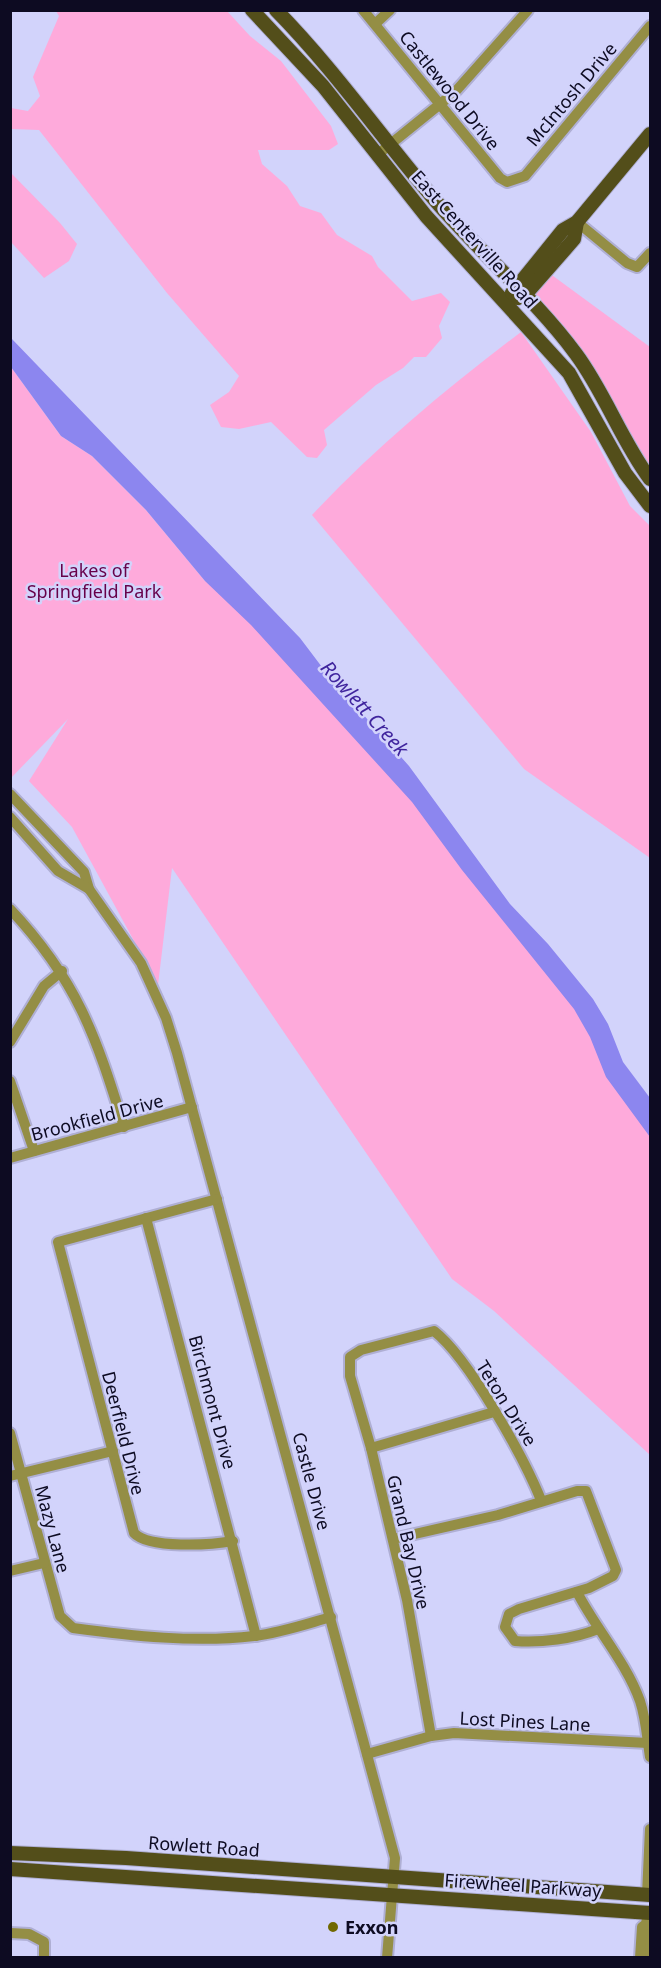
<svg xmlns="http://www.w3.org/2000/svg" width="661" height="1968" font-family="'Noto Sans',sans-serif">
<rect width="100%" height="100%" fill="#d2d3fb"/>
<g fill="#feaadb">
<polygon points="56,11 227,11 250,36 281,61 331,126 338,144 329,150 258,150 262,164 287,186 300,206 321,213 337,235 372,256 378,267 412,301 441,293 450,302 439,326 442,338 426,357 414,357 403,368 376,385 324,430 327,445 317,458 307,457 271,422 239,429 221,427 210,405 229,392 239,376 167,293 39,130 11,129 11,108 28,111 40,96 33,77 59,16"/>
<polygon points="11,173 60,223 77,244 69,261 44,278 11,242"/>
<polygon points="549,273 650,347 650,466 581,349 534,295 535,290"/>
<path d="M521 332 591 432 630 506 650 526V858L524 769 312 515C376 447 447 388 521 332Z"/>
<polygon points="11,367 61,436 92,456 146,510 205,581 210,577 479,863 650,1116 650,1455 494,1311 452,1279 172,868 158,985 72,827 29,781 68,719 11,778"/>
</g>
<polygon fill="#8c86ef" points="11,338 300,638 328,675 409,766 510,904 548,944 593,999 608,1024 623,1062 650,1098 650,1137 606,1077 590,1037 574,1009 462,870 412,802 251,625 205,581 146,510 92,456 61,436 11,367"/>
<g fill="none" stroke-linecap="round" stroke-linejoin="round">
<defs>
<g id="minor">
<polyline points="363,10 500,178 507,182 525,176 650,26"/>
<polyline points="375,24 390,10"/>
<polyline points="377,155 455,92 528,10"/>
<polyline points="577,222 627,263 637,267 650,253"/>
<polyline points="10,794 84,872 89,889 141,963 166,1018 177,1053 395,1858 387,1958"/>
<polyline points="10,817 58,871 89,889"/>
<path d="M10 909C77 980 96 1036 124 1127"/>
<polyline points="10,1042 44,986 62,971"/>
<polyline points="10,1081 34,1151"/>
<polyline points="10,1158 192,1107"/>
<path d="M217 1199 58 1242 134 1533C149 1549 211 1545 233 1541"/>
<polyline points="146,1218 256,1636"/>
<path d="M10 1433 60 1616 73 1628C131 1636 196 1643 254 1636 280 1633 306 1624 331 1617"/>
<polyline points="371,1448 494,1412"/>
<polyline points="10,1476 113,1451"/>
<path d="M393 1539 498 1515 577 1491H586L616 1570 613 1576 589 1588 519 1609 509 1614 505 1627 515 1641C541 1643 573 1639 598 1629"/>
<polyline points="10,1571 44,1563"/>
<path d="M577 1592C596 1629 626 1662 640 1701 646 1719 647 1738 650 1757"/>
<path d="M431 1736 407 1600 371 1448 350 1376V1357L361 1350 434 1331C469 1358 524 1458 541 1500"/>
<polyline points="367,1754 431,1736 454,1733 648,1743"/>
<polyline points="647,1895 650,1829"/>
<polyline points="646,1924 650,1928 648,1958"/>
<polyline points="10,1933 29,1934 44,1942 44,1958"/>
<polyline points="640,1958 642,1927 646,1924 648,1912"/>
</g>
<g id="major">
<polyline points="252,10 323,86 426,216 569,373 625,473 650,506"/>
<path d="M276 10C336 71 384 141 440 206 484 256 536 300 576 354 605 393 621 440 650 479"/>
<polyline points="512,293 563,230 577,222 650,134"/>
<polyline points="518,298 525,295 574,239 577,222"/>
<polyline points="10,1853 126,1858 650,1895"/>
<polyline points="10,1869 650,1913"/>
</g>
</defs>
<use href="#minor" stroke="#afafd4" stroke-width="14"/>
<use href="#major" stroke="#afafd4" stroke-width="16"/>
<use href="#minor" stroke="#948e45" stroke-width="10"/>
<use href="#major" stroke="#534e1a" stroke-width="14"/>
</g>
<circle fill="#706800" stroke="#d2d3fb" stroke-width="2" cx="333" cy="1927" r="6"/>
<g text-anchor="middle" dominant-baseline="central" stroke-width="5" stroke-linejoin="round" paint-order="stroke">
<g font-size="18" fill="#0d0b22" stroke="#d2d3fb">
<text transform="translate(450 90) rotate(51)">Castlewood Drive</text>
<text transform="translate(571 94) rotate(-50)">McIntosh Drive</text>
<text transform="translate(475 239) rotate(48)">East Centerville Road</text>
<text transform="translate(97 1117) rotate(-15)">Brookfield Drive</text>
<text transform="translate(213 1402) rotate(75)">Birchmont Drive</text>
<text transform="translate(507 1403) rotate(58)">Teton Drive</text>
<text transform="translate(124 1433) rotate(76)">Deerfield Drive</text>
<text transform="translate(312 1481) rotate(75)">Castle Drive</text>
<text transform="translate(53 1529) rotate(75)">Mazy Lane</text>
<text transform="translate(409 1542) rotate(77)">Grand Bay Drive</text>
<text transform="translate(525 1721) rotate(3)">Lost Pines Lane</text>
<text transform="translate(204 1846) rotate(4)">Rowlett Road</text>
<text transform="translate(523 1885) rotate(4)">Firewheel Parkway</text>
</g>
<g font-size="18" fill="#67014a" stroke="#d2d3fb">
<text x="94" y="570">Lakes of<tspan x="94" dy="21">Springfield Park</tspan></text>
</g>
<g font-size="18" font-weight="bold" fill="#0d0b22" stroke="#d2d3fb" text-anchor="start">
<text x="345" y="1927">Exxon</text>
</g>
<g font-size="20" font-style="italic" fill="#40259e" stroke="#d2d3fb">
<text transform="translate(365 708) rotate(48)">Rowlett Creek</text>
</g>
</g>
<rect width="661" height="1968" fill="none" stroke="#0d0b22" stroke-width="24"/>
</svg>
